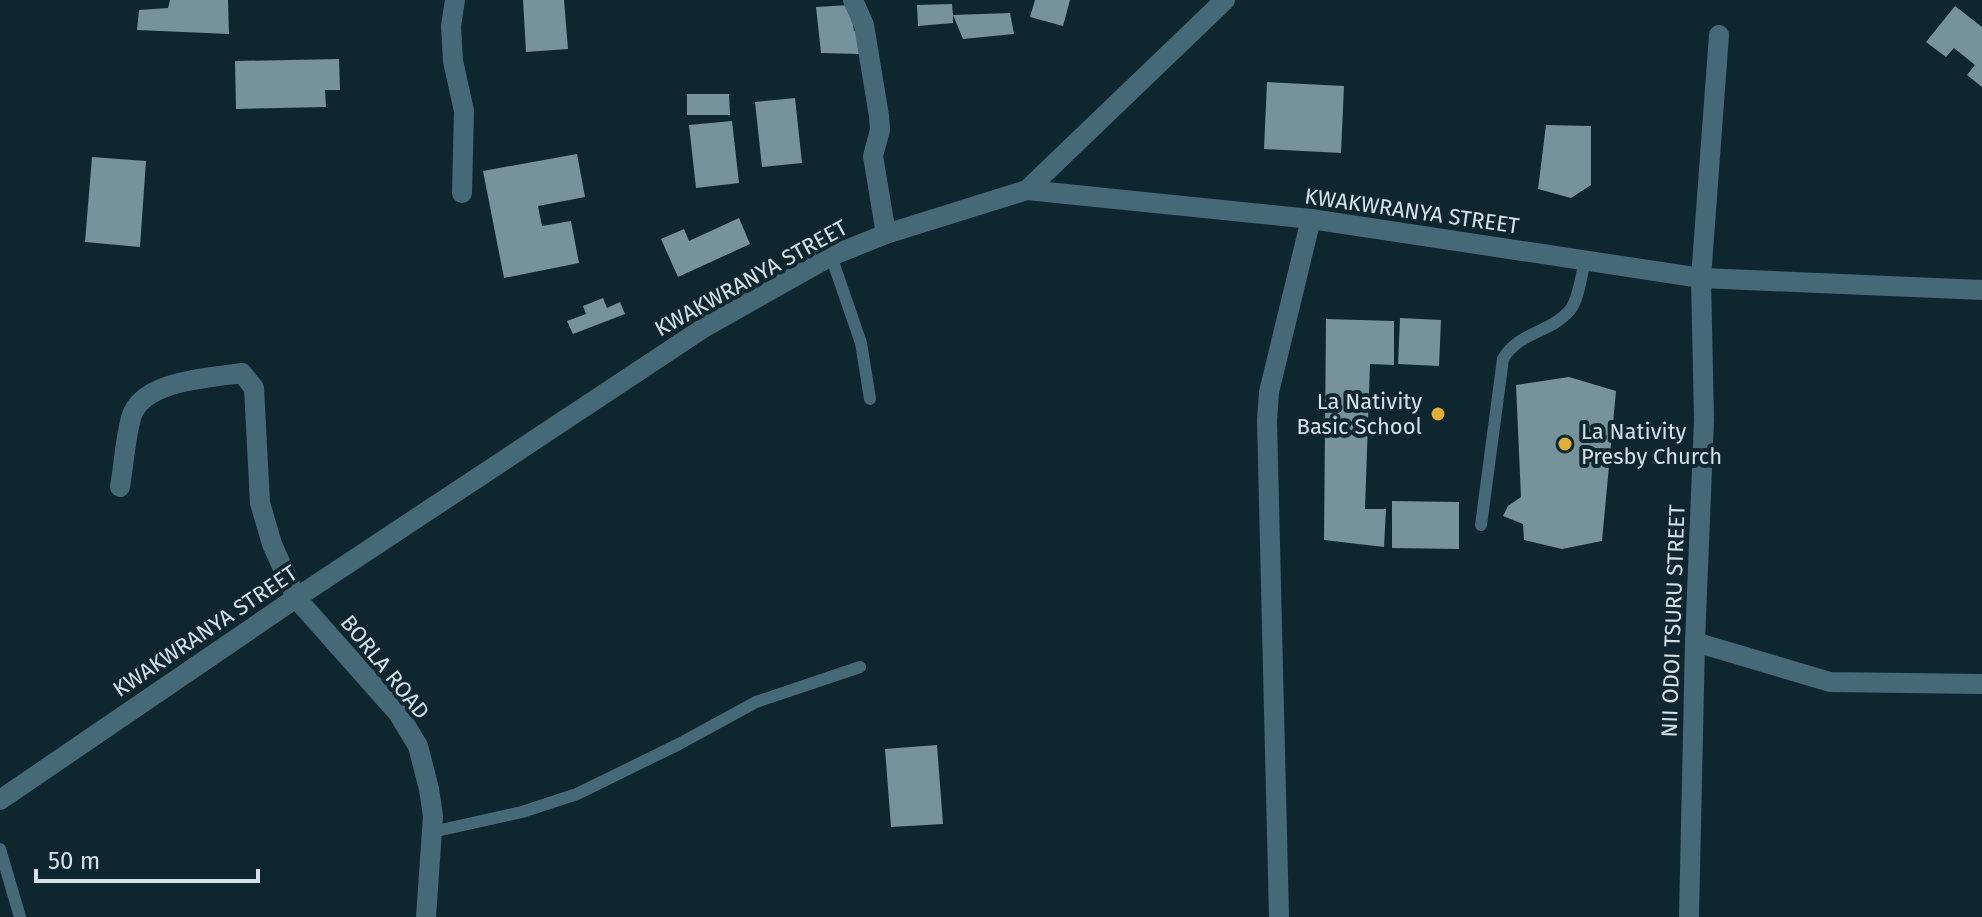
<svg xmlns="http://www.w3.org/2000/svg" width="1982" height="917" font-family="'Fira Sans',sans-serif">
<rect width="100%" height="100%" fill="#0e272f"/>
<g fill="#76929b">
<polygon points="170,0 228,0 229,34 137,30 139,10 168,8"/>
<polygon points="523,0 564,0 568,49 526,52"/>
<polygon points="1035,0 1070,0 1063,26 1030,17"/>
<polygon points="952,4 953,15 1010,13 1014,34 963,39 953,15 953,23 918,26 917,5"/>
<polygon points="850,5 854,31 862,34 860,54 821,53 816,7"/>
<polygon points="1955,6 1982,27 1982,87 1967,75 1975,65 1954,48 1946,57 1926,42"/>
<polygon points="339,59 340,90 325,90 326,107 236,109 235,61"/>
<polygon points="1267,82 1344,86 1341,153 1264,149"/>
<polygon points="687,94 729,94 730,115 687,115"/>
<polygon points="795,98 802,163 762,167 755,102"/>
<polygon points="732,121 739,183 696,188 689,125"/>
<polygon points="1546,125 1591,126 1591,185 1571,198 1538,189"/>
<polygon points="577,154 585,197 538,206 542,226 571,221 579,263 504,278 483,171"/>
<polygon points="92,157 146,161 140,247 85,242"/>
<polygon points="739,218 750,244 678,277 661,239 684,229 689,241"/>
<polygon points="603,298 607,308 620,302 625,314 573,334 567,321 586,314 583,306"/>
<polygon points="1400,318 1441,320 1439,366 1398,364"/>
<polygon points="1326,319 1394,321 1394,365 1370,364 1365,509 1386,509 1384,547 1324,540"/>
<polygon points="1569,377 1616,391 1602,541 1562,549 1524,540 1523,524 1503,516 1508,506 1521,497 1516,385"/>
<polygon points="1392,501 1459,502 1459,549 1392,548"/>
<polygon points="937,745 943,824 891,827 885,749"/>
</g>
<g fill="none" stroke-linecap="round" stroke-linejoin="round">
<g stroke="#456976" stroke-width="12">
<polyline points="831,256 861,343 870,399"/>
<path d="M1481 525 1503 359C1518 332 1551 333 1570 310 1579 299 1581 275 1585 261"/>
<polyline points="432,832 522,812 577,794 679,744 756,702 860,667"/>
<polyline points="0,849 20,917"/>
</g>
<g stroke="#456976" stroke-width="20">
<polyline points="455,0 451,26 453,61 464,111 462,193"/>
<polyline points="853,0 864,25 879,116 880,130 873,156 886,234"/>
<polyline points="1027,190 1225,0"/>
<path d="M120 487C124 464 125 440 131 418 141 380 210 378 242 373L254 388 260 503 272 544 296 598 398 713 418 746 429 789 433 816 426 917"/>
<polyline points="1695,642 1830,682 1982,684"/>
<polyline points="0,800 296,598 705,327 831,256 886,234 1027,190 1311,219 1701,278 1982,290"/>
<polyline points="1279,917 1267,420 1269,392 1311,219"/>
<polyline points="1689,917 1695,642 1704,420 1701,278 1719,35"/>
</g>
</g>
<g fill="#e3ae35" stroke="#0e272f" stroke-width="3">
<circle cx="1438" cy="414" r="8"/>
<circle cx="1565" cy="444" r="8"/>
</g>
<g text-anchor="middle" dominant-baseline="central" stroke-width="8" stroke-linejoin="round" paint-order="stroke">
<g font-size="22" fill="#d4e2e8" stroke="#0e272f">
<text transform="translate(1412 211) rotate(8)">KWAKWRANYA STREET</text>
<text transform="translate(751 278) rotate(-29)">KWAKWRANYA STREET</text>
<text transform="translate(1673 621) rotate(-88)">NII ODOI TSURU STREET</text>
<text transform="translate(205 631) rotate(-34)">KWAKWRANYA STREET</text>
<text transform="translate(385 667) rotate(51)">BORLA ROAD</text>
</g>
<g font-size="22" fill="#d4e2e8" stroke="#0e272f" text-anchor="end">
<text x="1422" y="401">La Nativity<tspan x="1422" dy="25">Basic School</tspan></text>
<text x="1581" y="431" text-anchor="start">La Nativity<tspan x="1581" dy="25">Presby Church</tspan></text>
</g>
</g>
<path d="M36 869v12h222v-12" fill="none" stroke="#d4e2e8" stroke-width="4"/>
<text x="48" y="869" font-size="24" fill="#d4e2e8" stroke="#0e272f" stroke-width="6" paint-order="stroke">50 m</text>
</svg>
